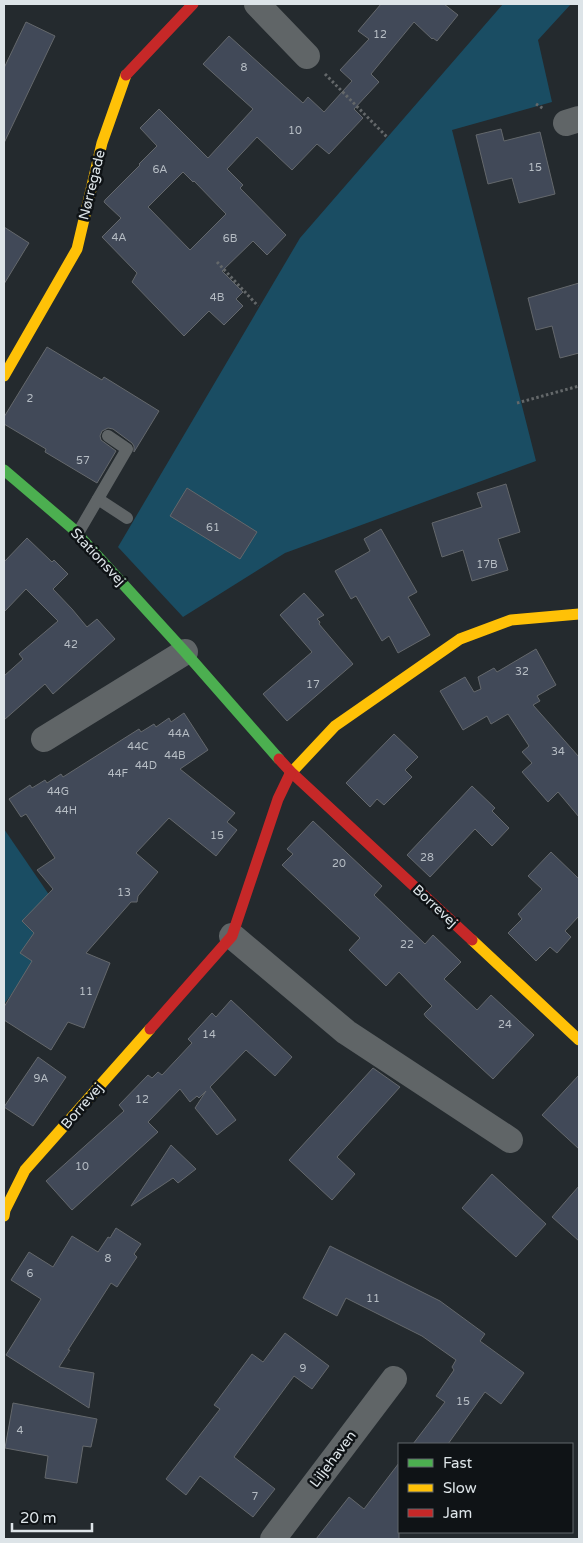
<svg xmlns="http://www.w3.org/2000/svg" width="583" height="1543" font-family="'Varela Round',sans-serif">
<rect width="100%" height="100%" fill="#242a2e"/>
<g fill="#1a4d63">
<polygon points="503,4 571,4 538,40 552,102 452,130 536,461 285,553 183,617 118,547 300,238"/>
<polygon points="4,829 67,921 4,1004"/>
</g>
<g fill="#414958" stroke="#64686c" fill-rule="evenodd">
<path d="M381 4H444L458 15 437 41 433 38 432 39 414 22 371 74 379 82 354 109 363 118 329 154 317 144 292 170 257 137 227 169 243 185 240 188 286 235 267 255 253 241 222 271 243 292 236 299 243 306 224 325 209 311 184 336 132 282 137 273 102 237 121 218 104 202 105 200 140 165 139 164 157 146 140 128 159 109 208 158 253 109 203 64 229 36 303 103 308 97 324 112 352 81 340 70 369 39 358 31ZM183 172 193 182 194 181 226 214 190 250 148 207Z"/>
<polygon points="26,22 55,36 4,143 4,68"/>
<polygon points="501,129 504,141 540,132 555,194 519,203 512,178 488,184 476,135"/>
<polygon points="4,227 29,243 4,284"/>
<polygon points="579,283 579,353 560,358 552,326 536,330 528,298"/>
<polygon points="47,347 102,380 104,377 159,411 134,452 134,446 132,443 113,429 108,428 102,431 100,436 101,440 116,451 97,483 45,452 46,449 4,424 4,417"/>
<polygon points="506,484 520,532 498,539 508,570 472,581 463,550 442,557 432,523 482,507 477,493"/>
<polygon points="187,488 257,532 240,559 170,516"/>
<polygon points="381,529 417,592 408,597 430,635 398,653 389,636 382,641 356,596 351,599 335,571 370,551 364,539"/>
<polygon points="27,538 52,562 54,560 68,574 53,589 72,609 87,627 97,619 115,639 53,694 45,684 4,720 4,676 23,659 19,654 58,621 26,589 4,612 4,562"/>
<polygon points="304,593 324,615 317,619 320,622 319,624 353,664 287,721 263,694 312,652 280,615"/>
<polygon points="536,649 556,685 537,696 540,701 533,705 579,757 579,817 558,792 548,802 522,772 532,763 522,752 529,746 508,714 491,724 487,716 463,730 440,691 465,677 474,692 481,689 478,677 494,668 497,672"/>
<polygon points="184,713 208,750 180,769 235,813 227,822 237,830 216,856 169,818 136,853 158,872 138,896 137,902 131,902 86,953 110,963 84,1028 68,1022 51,1050 4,1020 4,1007 32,961 20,953 34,933 22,921 53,889 37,870 55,858 26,814 21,817 9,799 30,785 32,788 45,780 47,783 61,774 63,777 139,729 141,732 154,724 156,727 169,718 171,722"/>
<polygon points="394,734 418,757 405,770 412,777 384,805 377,799 370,807 346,783"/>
<polygon points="472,786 495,808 492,811 509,828 492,846 475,829 430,877 407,855"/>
<polygon points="313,821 382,886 374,895 425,944 433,935 461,962 444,979 477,1010 491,995 534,1035 493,1079 426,1017 424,1014 432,1006 399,972 386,986 349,950 360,938 282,865 293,854 287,849"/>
<polygon points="551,852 579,879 579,916 565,931 571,937 557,953 550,947 536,961 508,933 522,919 518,914 542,889 528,876"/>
<polygon points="231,1000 292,1057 275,1076 246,1050 210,1087 236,1120 217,1135 195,1108 206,1091 199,1098 197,1096 190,1102 180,1089 148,1122 158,1132 72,1210 46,1181 124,1111 119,1105 148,1075 152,1078 158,1072 162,1075 192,1043 188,1039 212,1013 216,1017"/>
<polygon points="38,1057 66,1077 33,1126 4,1107"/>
<polygon points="373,1068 400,1087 337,1157 355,1174 332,1200 289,1160"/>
<polygon points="579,1075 579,1149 542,1115"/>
<polygon points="171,1145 196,1169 178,1183 173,1178 131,1206"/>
<polygon points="492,1174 546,1224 516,1257 462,1208"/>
<polygon points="579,1186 579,1241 552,1217"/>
<polygon points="116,1228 141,1244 134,1254 137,1257 117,1287 111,1283 68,1350 70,1350 59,1367 94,1373 89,1408 6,1355 41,1299 11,1280 29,1252 53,1267 72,1236 98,1252 108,1237 110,1238"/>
<polygon points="330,1246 440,1301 485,1334 480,1341 524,1373 501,1404 485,1392 448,1444 413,1444 445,1402 436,1396 454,1370 452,1367 456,1360 422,1336 346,1298 337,1316 303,1298"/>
<polygon points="285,1333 329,1366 312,1389 294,1376 234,1457 275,1489 253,1517 200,1476 186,1495 166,1479 220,1409 214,1405 252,1354 263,1362"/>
<polygon points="13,1403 97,1419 91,1447 83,1446 77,1483 45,1478 48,1456 5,1448"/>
<polygon points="399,1463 399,1539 316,1539 349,1497 364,1509"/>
</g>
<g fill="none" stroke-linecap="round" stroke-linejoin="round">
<g stroke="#64686a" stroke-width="3" stroke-dasharray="2.5 2.5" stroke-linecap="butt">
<polyline points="325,74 387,137"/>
<polyline points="536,104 544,109"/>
<polyline points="217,262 258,306"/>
<polyline points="517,403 579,386"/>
</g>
<g stroke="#606567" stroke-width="12">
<polyline points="98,499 127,518"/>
<polyline points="78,533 127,449 108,436"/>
</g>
<g stroke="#606567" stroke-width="26">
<polyline points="257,4 307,56"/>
<polyline points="566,123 579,119"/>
<polyline points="44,739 185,652"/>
<polyline points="232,936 346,1032 510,1140"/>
<polyline points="273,1539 394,1379"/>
</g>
<polyline stroke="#4caf50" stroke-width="11" points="4,470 72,528 185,652 279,759"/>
<g stroke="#ffc107" stroke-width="11">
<polyline points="4,376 77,249 102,143 126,75"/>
<polyline points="290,774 335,726 460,639 511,620 579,614"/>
<polyline points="472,940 579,1040"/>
<polyline points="4,1216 5,1210 25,1170 150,1029"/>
</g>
<g stroke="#c62828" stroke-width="11">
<polyline points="126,75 193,4"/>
<polyline points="279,759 291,772 472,940"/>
<polyline points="150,1029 232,936 278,799 290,774"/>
</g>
</g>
<g text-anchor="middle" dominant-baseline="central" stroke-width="5" stroke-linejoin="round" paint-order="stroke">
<g font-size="11" fill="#b6bdc4">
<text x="380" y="34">12</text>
<text x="244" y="67">8</text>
<text x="295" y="130">10</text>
<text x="535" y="167">15</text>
<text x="160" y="169">6A</text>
<text x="119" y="237">4A</text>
<text x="230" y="238">6B</text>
<text x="217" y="297">4B</text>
<text x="30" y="398">2</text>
<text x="83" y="460">57</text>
<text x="213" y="527">61</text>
<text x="487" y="564">17B</text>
<text x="71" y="644">42</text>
<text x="522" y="671">32</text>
<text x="313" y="684">17</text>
<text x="179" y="733">44A</text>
<text x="138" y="746">44C</text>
<text x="558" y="751">34</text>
<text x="175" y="755">44B</text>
<text x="146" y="765">44D</text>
<text x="118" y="773">44F</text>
<text x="58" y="791">44G</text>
<text x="66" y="810">44H</text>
<text x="217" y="835">15</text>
<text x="427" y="857">28</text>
<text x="339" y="863">20</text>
<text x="124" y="892">13</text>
<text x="407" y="944">22</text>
<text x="86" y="991">11</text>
<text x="505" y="1024">24</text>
<text x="209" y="1034">14</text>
<text x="41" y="1078">9A</text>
<text x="142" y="1099">12</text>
<text x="82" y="1166">10</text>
<text x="108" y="1258">8</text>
<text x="30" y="1273">6</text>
<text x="373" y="1298">11</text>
<text x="303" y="1368">9</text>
<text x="463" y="1401">15</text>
<text x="20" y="1430">4</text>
<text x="255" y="1496">7</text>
</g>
<g font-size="14" fill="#dde4e8" stroke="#0f1316">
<text transform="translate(92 185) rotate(-76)">Nørregade</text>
<text transform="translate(98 557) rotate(47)">Stationsvej</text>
<text transform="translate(435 906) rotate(43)">Borrevej</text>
<text transform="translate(82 1106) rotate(-49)">Borrevej</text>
<text transform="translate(333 1459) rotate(-53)">Liljehaven</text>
</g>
</g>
<rect width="583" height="1543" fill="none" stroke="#dde4e8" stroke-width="10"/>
<rect x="398" y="1443" width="175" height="90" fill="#0f1316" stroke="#61676a"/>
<rect x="408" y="1459" width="25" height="8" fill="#4caf50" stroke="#61676a"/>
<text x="443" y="1468" font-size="15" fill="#dde4e8">Fast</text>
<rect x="408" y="1484" width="25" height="8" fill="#ffc107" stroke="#61676a"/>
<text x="443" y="1493" font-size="15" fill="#dde4e8">Slow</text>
<rect x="408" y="1509" width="25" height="8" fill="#c62828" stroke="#61676a"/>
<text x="443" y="1518" font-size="15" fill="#dde4e8">Jam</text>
<path d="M12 1523v8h80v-8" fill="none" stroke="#dde4e8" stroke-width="2.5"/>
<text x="20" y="1523" font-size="15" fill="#dde4e8" stroke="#0f1316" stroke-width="4" paint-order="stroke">20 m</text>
</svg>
